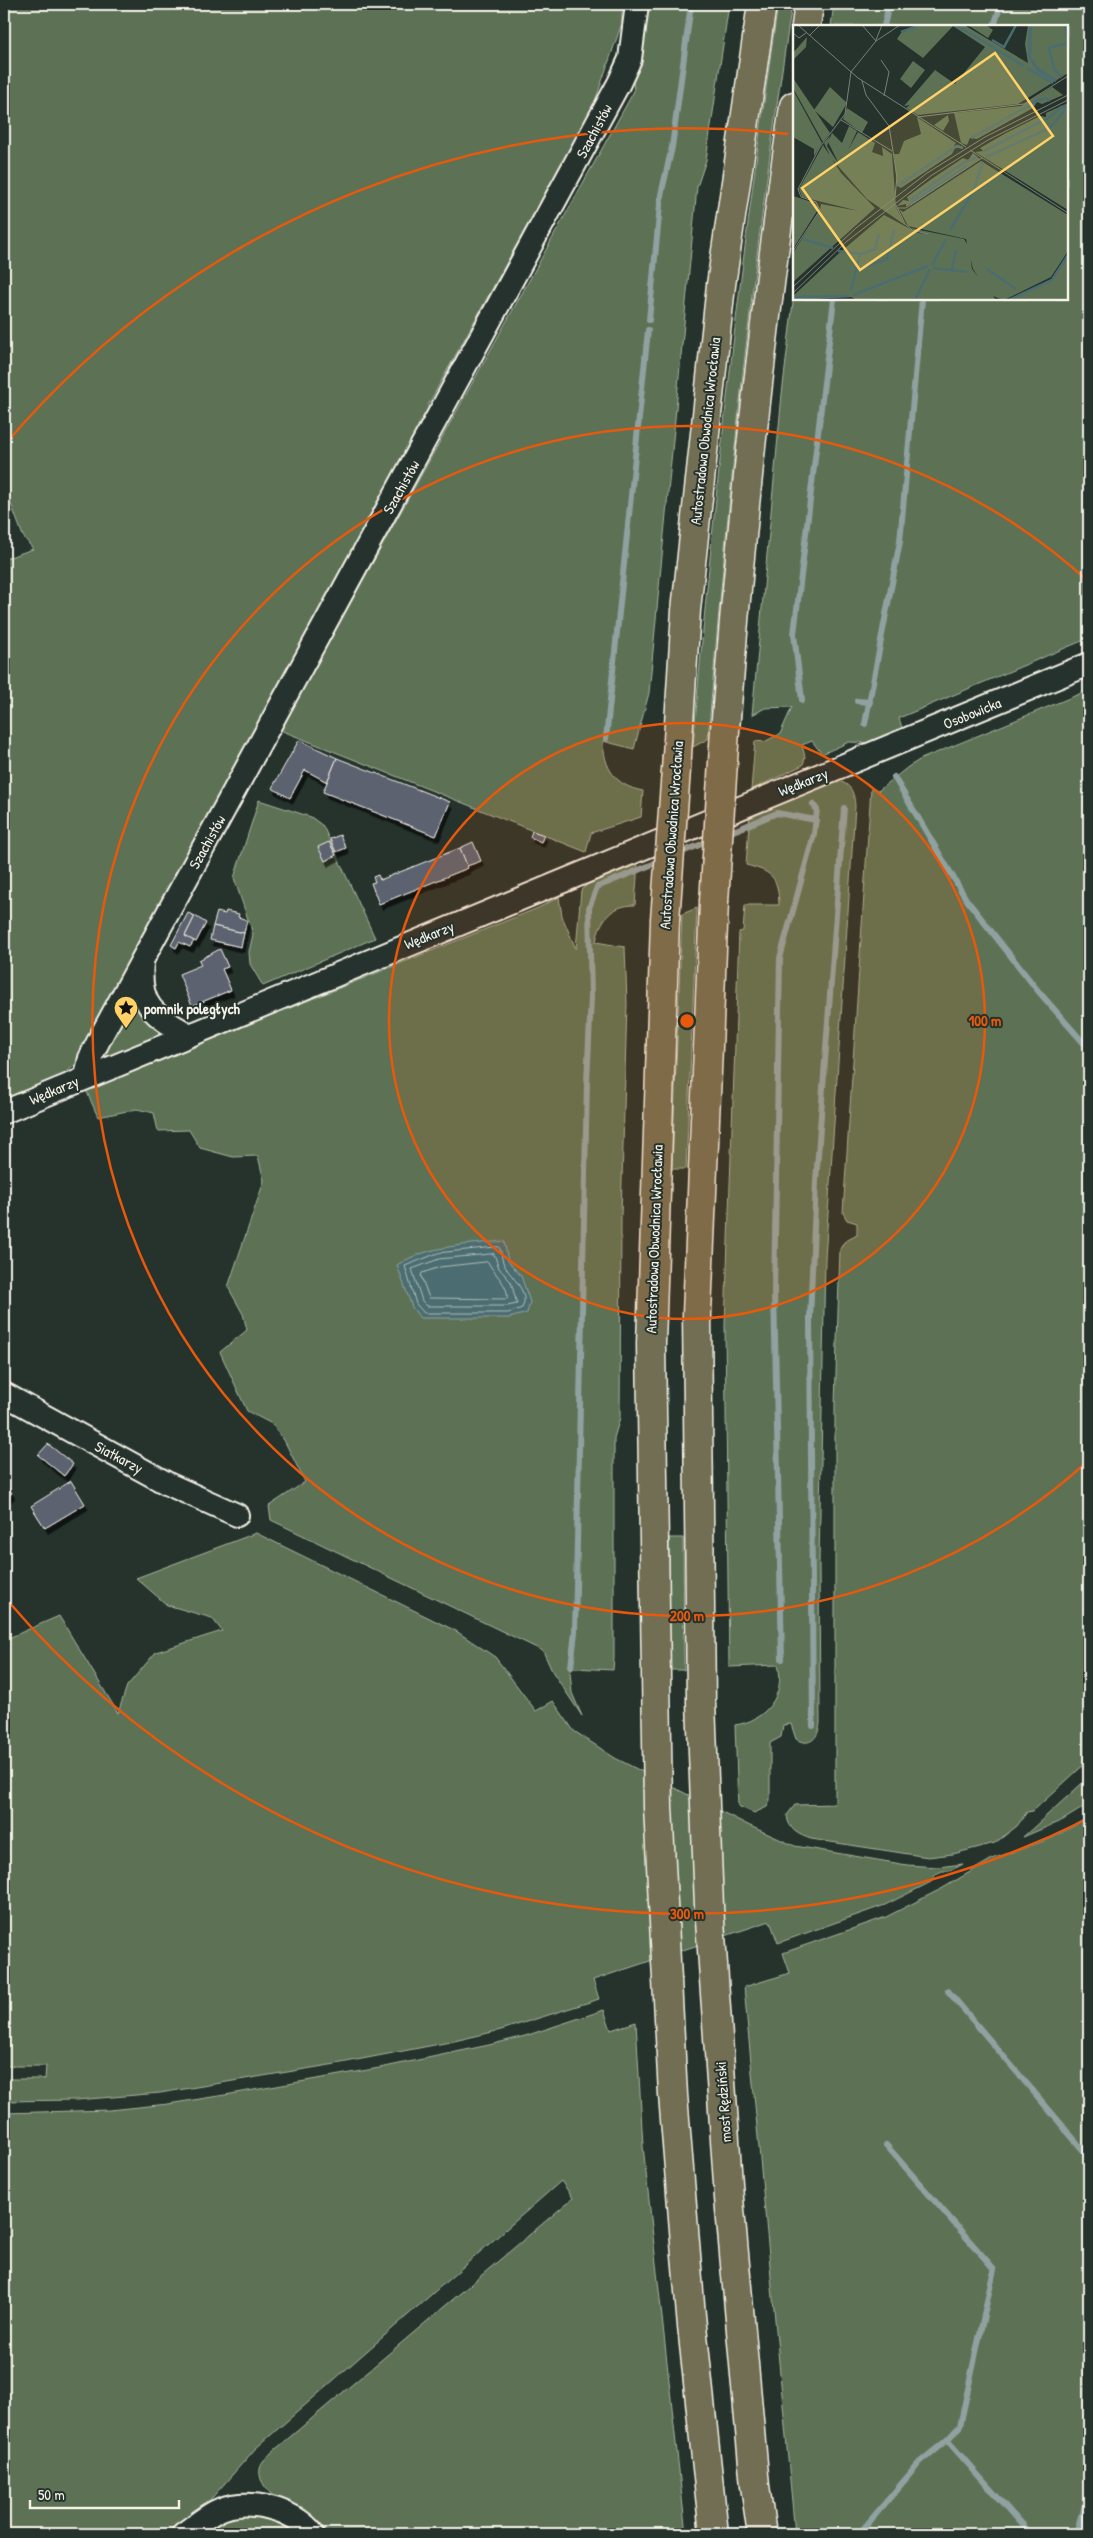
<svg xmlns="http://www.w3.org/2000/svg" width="1093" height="2538" font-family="'Patrick Hand',sans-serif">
<defs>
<filter id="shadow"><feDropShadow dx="3" dy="5.5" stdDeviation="0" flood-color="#0009"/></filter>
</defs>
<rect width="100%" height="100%" fill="#26332d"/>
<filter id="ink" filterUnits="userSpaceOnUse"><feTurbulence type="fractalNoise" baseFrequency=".02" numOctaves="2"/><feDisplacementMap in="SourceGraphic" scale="10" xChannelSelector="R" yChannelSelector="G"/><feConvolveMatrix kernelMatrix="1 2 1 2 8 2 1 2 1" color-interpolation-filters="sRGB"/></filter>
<g filter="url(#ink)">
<g fill="#5d7255" stroke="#a8b29e">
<path d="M4 4H622V23L593 107 428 405 429 413 85 1054C64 1081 34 1090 4 1103V559L33 549 23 536 4 485Z"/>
<path d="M646 4H729L706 160 697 187 649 693 634 749 603 741C604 768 615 786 643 791L641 817 591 833 586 852 280 730 634 91 633 81 642 56Z"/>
<path d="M778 4H792C754 248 728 493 708 739L693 747C713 498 742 251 778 4Z"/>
<polygon points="834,4 1089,4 1089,638 899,718 902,728 874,743 849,742 822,754 812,741 802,745 805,757 803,765 751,790 755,741 764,742 780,734 792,707 765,708 752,715 782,394 794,294 794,299 1067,299 1067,26 831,26"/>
<path d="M1089 690V1760L1033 1811 1027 1812 1017 1826 995 1843 953 1854 928 1857 811 1839C799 1835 788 1830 787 1815L795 1805 835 1804V1405L840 1249 844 1242 857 1235V1223L847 1220 843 1213 871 788 878 791 908 767 921 759Z"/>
<path d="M834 780C850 783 854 790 855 806L825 1259 819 1563 820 1723C819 1737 810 1748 796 1739L791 1724 783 1725 781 1737 770 1743V1800L767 1807 754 1813 738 1806 735 1725C765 1721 786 1695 778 1665L729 1667 725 1325 739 932 743 931 745 905H779C778 877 773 872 746 865L750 813Z"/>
<polygon points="259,800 311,817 323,826 375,938 263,986 250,964 249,952 253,934 234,878"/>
<path d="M638 862 635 905C611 905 600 920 596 942L625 947 627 1003 621 1216 620 1418 614 1438V1658L613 1670 574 1668 570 1672 572 1693 582 1716 552 1671 543 1651 271 1520 269 1506 305 1482 284 1440 272 1424 247 1411 220 1352 247 1330 243 1314 228 1287 264 1181 258 1156 233 1157 200 1148 189 1130 158 1131 154 1113 137 1109 98 1117 86 1090 538 908 559 897 562 916 576 949 581 890 594 879Z"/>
<polygon points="697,908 686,1169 672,1169 682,914"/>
<polygon points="133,999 160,1031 159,1036 107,1057 104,1052"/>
<polygon points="256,1533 456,1631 495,1657 536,1711 553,1701 574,1731 615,1758 750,1826 795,1846 907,1865 938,1867 963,1864 950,1871 942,1871 936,1874 931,1882 885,1905 778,1943 770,1921 593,1980 599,1999 501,2030 450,2042 336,2064 160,2093 77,2100 4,2101 4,2079 45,2079 46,2066 4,2066 4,1640 59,1616 118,1713 127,1686 156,1652 222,1631 212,1618 167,1605 136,1578"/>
<polygon points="669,1538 683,1538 684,1670 670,1670"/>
<polygon points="1089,1777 1089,1804 1063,1820 1023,1837"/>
<polygon points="1089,1817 1089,2534 795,2534 744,1987 790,1973 783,1953 886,1917 943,1888 992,1859 1052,1838"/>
<path d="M604 2010 611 2030 636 2022 643 2146 686 2534H324L322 2531C306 2519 255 2493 260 2469 261 2463 267 2458 271 2453L573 2198 561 2181 255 2449 210 2500 166 2534H4V2113L110 2110 168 2104 231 2094 385 2067 489 2045 525 2036Z"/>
<path d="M240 2515C262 2518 278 2519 295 2534H197L218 2521Z"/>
</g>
<path fill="#4b6d71" stroke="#8fa2a1" d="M504 1241 508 1261 521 1276 530 1302 527 1313 509 1318H420L412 1307 397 1265C429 1245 467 1245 504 1241Z"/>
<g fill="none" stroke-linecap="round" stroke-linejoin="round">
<g stroke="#b0bcb8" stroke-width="1">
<path d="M499 1247C502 1251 501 1257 503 1262 508 1276 531 1290 522 1308L508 1313H424L416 1304 405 1266 438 1253Z"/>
<polygon points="494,1254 499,1268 511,1282 517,1304 507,1306 427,1306 422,1301 412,1269 439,1259"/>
<path d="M488 1262C493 1273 510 1286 507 1299L429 1298 421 1276 422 1273 440 1267Z"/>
</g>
<g stroke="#8fa2a1" stroke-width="6">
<polyline points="884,26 889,4"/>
<polyline points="994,26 1001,4"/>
<polyline points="649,320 661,195 672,147 691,4"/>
<polyline points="802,700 794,634 834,299"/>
<polyline points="857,701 870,702"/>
<polyline points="865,724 900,541 922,299"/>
<polyline points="606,739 648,330"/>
<polyline points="894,777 966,899 1039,992 1089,1049"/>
<polyline points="726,834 777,813 816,820"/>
<polyline points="677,854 712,840"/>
<polyline points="782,1659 774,1291 780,958 814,834 817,810 813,804"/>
<polyline points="571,1667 575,1632 587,1083 591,997 589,908 597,887 663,860"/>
<polyline points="813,1726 810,1318 816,1181 844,808"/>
<polyline points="948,1991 1089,2157"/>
<polyline points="947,2440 1030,2534"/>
<polyline points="859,2534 920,2462 947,2440 960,2426 994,2269 886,2145"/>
<polyline points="1077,2534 1089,2491"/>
</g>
</g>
<g fill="#5c6270" stroke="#f4f1e8" filter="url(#shadow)">
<polygon points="299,740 337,758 327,782 305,770 290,798 272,788"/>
<polygon points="337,758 450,802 436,836 323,792"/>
<polygon points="532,831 544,835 541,842 530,837"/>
<polygon points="340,835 346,848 336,852 330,839"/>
<polygon points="329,842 336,855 325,861 318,847"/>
<polygon points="473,842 481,861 467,866 460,848"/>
<polygon points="460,848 468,868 379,904 371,883 375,882 373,877 378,875 380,880"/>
<polygon points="226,911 239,914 238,917 247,920 244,933 213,926 217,912 225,914"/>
<polygon points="188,913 195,916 185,936 194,941 190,947 179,942 176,948 171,945"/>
<polygon points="195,916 206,923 196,942 185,936"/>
<polygon points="213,926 244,933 241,947 210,940"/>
<polygon points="220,949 228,967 222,969 231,990 192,1006 179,974 201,965 199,960"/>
<polygon points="48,1444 73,1464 64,1476 38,1455"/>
<polygon points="71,1481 85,1504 45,1528 31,1506"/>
<polygon points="4,1482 12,1493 4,1499"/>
</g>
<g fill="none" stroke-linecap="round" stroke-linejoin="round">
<defs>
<g id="minor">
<path d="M142 963C138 1004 153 1016 188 1034"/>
<polyline points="86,1077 90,1058 102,1034 619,83 630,59 637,4"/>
<polyline points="4,1112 1089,664"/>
<polyline points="4,1394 168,1484 237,1515"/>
<path d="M183 2534C193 2527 204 2518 215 2512 244 2496 294 2508 313 2534"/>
</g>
<g id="highway">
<polyline points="806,26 809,4"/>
<path d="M725 730C741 521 764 313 794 106"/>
<polyline points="677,756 686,610 721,285 762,4"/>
<polyline points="714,902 697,1314 701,1702 709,1906 729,2198 755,2486 762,2534"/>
<polyline points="665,920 651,1344 658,1807 673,2095 691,2316 714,2534"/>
</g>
</defs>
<use href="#minor" stroke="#f4f1e8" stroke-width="26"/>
<use href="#highway" stroke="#f4f1e8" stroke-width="31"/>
<use href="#minor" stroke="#26332d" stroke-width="22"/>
<use href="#highway" stroke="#726e52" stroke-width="28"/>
<defs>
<g id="highway-bridge">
<polyline points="714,902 725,730"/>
<polyline points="665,920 677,756"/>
</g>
</defs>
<use href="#highway-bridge" stroke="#f4f1e8" stroke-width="31" stroke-linecap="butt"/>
<use href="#highway-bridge" stroke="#726e52" stroke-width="28"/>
</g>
</g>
<circle cx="687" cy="1021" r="298" fill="#e8590c" fill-opacity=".12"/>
<g fill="none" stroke="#e8590c" stroke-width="2.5">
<circle cx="687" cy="1021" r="298"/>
<path d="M1089 1460A595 595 0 1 1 1089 582"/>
<path d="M1085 1820A893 893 0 0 1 8 1601M8 441A893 893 0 0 1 788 134"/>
</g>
<defs>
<symbol id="sight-pin" viewBox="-11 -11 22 30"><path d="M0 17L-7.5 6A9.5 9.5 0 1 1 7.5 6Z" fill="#ffd166" stroke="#26332d"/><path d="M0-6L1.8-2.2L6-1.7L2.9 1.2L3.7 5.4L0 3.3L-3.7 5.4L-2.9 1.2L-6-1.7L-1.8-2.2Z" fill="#111"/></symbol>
</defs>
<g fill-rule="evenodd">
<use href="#sight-pin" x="112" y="994" width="28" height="38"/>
</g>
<g text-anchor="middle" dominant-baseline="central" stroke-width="4" stroke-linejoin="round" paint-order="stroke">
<g font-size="15" fill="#f4f1e8" stroke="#26332d">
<text transform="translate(594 131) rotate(-62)">Szachistów</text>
<text transform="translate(705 431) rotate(-84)">Autostradowa Obwodnica Wrocławia</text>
<text transform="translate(401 487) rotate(-61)">Szachistów</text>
<text transform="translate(972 713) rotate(-22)">Osobowicka</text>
<text transform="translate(803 782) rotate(-22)">Wędkarzy</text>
<text transform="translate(671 835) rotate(-86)">Autostradowa Obwodnica Wrocławia</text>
<text transform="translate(207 842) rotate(-61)">Szachistów</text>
<text transform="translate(429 935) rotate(-22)">Wędkarzy</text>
<text transform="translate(54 1090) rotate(-23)">Wędkarzy</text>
<text transform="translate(654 1239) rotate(-88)">Autostradowa Obwodnica Wrocławia</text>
<text transform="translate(119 1457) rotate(28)">Siatkarzy</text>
<text transform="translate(723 2102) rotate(-94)">most Rędziński</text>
</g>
<g font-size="15" font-weight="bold" fill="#f4f1e8" stroke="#26332d" text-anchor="start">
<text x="144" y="1008">pomnik poległych</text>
</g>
</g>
<g transform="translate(793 25)">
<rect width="275" height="275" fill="#26332d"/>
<path d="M128 0H171L235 38 232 19 235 0H275V48L225 79 125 90 113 83 117 80 111 81 142 45 162 59 192 22 160 1 130 33 104 14 108 8ZM175 0H193L200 5 195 13ZM14 12 13 22 0 35V28ZM120 36 132 45 118 63 107 54ZM0 53 37 108 30 117 0 63ZM37 62 54 78 40 102 21 85ZM259 62 270 70 249 79 244 77 240 83 184 114 177 113 174 120 168 118 161 88 228 81ZM0 65 29 118 21 131V124L0 112ZM275 78V185L182 127 190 126 187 123 213 108 247 91 253 92V88ZM54 83 75 97 69 108 50 94ZM155 90 156 96 150 106 141 100ZM124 92 163 118 161 121 170 122 162 123 159 129 108 163 104 161 101 129H106L111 116 128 109ZM56 101 64 106 55 125 65 107 82 118 79 127 90 131 89 122 99 129 103 182 112 200 74 174 38 133 31 118 37 111 34 121 47 141 35 117 39 108 49 118ZM30 120 48 148 82 183 0 257V228L27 185 28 179 66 186 9 172 6 164ZM180 128 187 134 113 182V179L104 181 110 175 116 176 114 172 140 153 170 133 175 135ZM188 136 275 190V226L258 252 211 275 197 270 180 244 173 214 115 201 106 184 110 187ZM0 171 22 178 26 183 0 224ZM91 190 123 207 131 209 117 203 171 214 176 222 179 244 203 275H64L58 272 1 275 0 271 44 230ZM275 231V275H218L259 255Z" fill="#5d7255"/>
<path fill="none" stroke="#4b6d71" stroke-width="2.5" d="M163 0 231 41M237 0 236 32 246 46 263 56M238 0 237 33 244 43 263 55M272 0 275 21M108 7 125 1M199 15 211 22 223 0M234 43 260 58M269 52 261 44 256 23 274 18M212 94 244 76 253 73 257 76M178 113 211 95M191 126 257 92 268 82H275M193 132 257 103 272 85M106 160 164 121 170 123M117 175 170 138 184 132M117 179 174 141M157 205 180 167 190 137M10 214 40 223M45 226 69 229 82 224 86 209M139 240 153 214M140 243 174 247M159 244 163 225M194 244 223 264M63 245 94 234 101 205M58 265 67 230M60 270 135 241M0 272 56 271M122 275 137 244M216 275 259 255 275 230"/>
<path fill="none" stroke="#787f78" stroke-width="1" d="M5 0 65 53 173 122M69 0 83 16M0 8 6 13 13 8M16 11 27 0M83 15 89 0M88 35 96 47 91 71M69 56 73 70 96 101 104 152 102 172M125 92 231 79 275 51M48 95 99 126M177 125 275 188M103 180 112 199 119 205 135 209M104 183H113L189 133M0 226 27 185 23 177 8 172 5 164 27 122 52 89 58 47 83 16 107 0M0 262 63 203 134 148 192 112 275 70M0 268 53 217 139 150 195 115 275 75"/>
<path fill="#ffd166" fill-opacity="0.15" stroke="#ffd166" stroke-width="2.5" d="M202 28 260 111 67 245 9 163Z"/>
<rect width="275" height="275" fill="none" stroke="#f4f1e8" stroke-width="2.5"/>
</g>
<circle cx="687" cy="1021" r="8" fill="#e8590c" stroke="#26332d" stroke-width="2.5"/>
<g font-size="15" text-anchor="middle" font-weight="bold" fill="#e8590c" stroke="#26332d" stroke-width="4" stroke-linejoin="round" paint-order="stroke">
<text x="985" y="1026">100 m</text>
<text x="687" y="1621">200 m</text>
<text x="687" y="1919">300 m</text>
</g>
<rect width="1093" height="2538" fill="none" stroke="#26332d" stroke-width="20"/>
<rect x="10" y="10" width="1073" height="2518" fill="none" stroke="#f4f1e8" stroke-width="2" filter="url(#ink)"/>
<path d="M30 2500v8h149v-8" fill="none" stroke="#f4f1e8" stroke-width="2.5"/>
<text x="38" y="2500" font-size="15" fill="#f4f1e8" stroke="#26332d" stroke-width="4" paint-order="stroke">50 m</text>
</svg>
